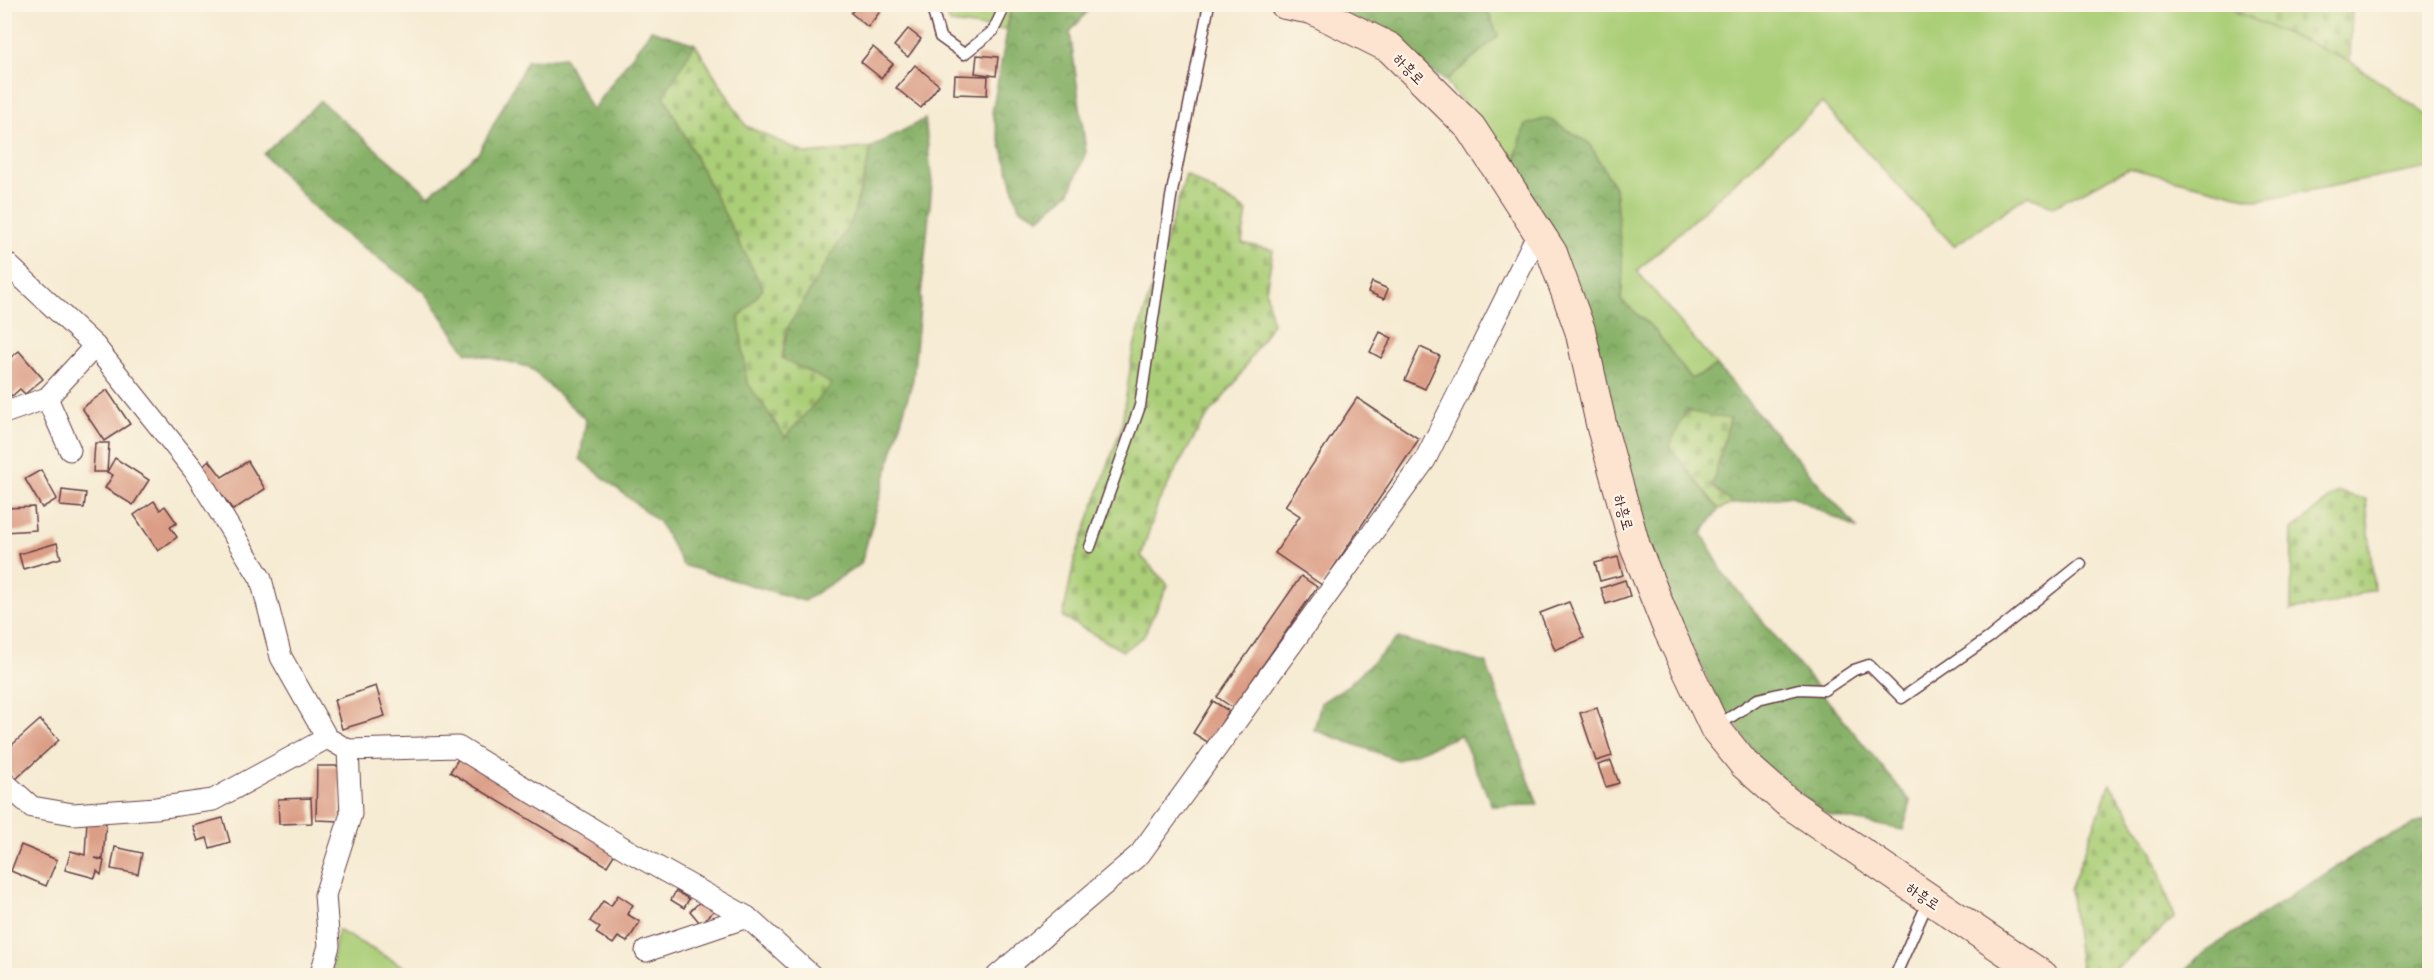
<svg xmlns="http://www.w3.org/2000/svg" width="2434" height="980" font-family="'Playpen Sans','Poor Story',sans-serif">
<defs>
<pattern id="forest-crowns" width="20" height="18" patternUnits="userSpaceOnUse" patternTransform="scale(1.5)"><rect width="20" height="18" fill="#87b168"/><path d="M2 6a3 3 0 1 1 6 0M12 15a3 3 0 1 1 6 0" fill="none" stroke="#708f56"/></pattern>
<pattern id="cemetery-stones" width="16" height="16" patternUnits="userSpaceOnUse" patternTransform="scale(1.5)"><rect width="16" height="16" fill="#aace77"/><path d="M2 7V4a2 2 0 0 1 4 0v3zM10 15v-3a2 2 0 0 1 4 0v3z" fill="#94b067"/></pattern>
</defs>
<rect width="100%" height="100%" fill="#fcf5e5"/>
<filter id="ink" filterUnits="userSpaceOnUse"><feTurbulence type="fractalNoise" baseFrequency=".0167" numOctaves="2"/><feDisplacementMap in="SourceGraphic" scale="12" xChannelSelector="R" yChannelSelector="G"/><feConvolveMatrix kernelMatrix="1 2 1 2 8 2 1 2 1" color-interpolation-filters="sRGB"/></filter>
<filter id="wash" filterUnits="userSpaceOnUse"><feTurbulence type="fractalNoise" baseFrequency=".008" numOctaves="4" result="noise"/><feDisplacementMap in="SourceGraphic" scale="24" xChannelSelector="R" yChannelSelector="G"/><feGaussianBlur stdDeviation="1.35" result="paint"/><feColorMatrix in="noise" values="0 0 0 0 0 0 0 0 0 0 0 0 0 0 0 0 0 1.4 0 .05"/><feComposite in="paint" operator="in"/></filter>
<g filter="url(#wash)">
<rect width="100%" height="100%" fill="#f6ebd3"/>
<g fill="#aace77" stroke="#7a7651" stroke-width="1.5">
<polygon points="943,5 1012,5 1005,30 950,23"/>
<polygon points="1485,5 2230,5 2236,12 2350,61 2429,117 2429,168 2258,200 2129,168 2053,207 2028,195 1954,246 1822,103 1637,271 1717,366 1691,380 1654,329 1621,300 1623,271 1512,170 1446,81 1498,36"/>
<polygon points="338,930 419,975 330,976"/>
</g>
<g fill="url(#forest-crowns)" stroke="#68684a" stroke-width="1.5">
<polygon points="1012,4 1093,5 1070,32 1086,152 1070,192 1039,218 1019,208 992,113"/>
<polygon points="1322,5 1485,5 1498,36 1446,81 1341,11"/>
<polygon points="651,30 695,44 664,95 763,289 739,318 747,382 785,436 781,358 790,317 852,220 872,147 925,119 932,184 913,379 861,564 804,601 683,565 659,522 580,459 586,420 529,367 466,352 426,293 328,222 264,154 320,101 429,195 479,152 527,61 564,57 592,110"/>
<polygon points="1547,118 1589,143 1615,188 1623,271 1621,300 1654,329 1691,379 1717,366 1858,529 1792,496 1733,504 1712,486 1729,419 1669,447 1719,509 1702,533 1724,574 1911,802 1903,830 1828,815 1761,763 1714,693 1653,566 1512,170 1525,125"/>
<polygon points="1398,638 1486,663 1538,805 1492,806 1461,735 1398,760 1314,730 1321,703 1348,685"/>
<polygon points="2429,818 2429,975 2181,975 2200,955 2367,847"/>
</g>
<g fill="url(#cemetery-stones)" stroke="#7a7651" stroke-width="1.5">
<polygon points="2261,5 2352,5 2350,61 2236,12"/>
<polygon points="695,44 746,126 807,154 872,147 852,220 787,329 782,358 832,384 785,437 747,382 739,318 763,289 664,95"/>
<polygon points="1186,175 1247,211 1242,243 1273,250 1266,290 1272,323 1237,380 1201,425 1158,503 1141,556 1168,585 1143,637 1123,651 1063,617 1074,561 1121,429 1133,350"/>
<polygon points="1686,411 1730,419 1712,486 1733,504 1719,509 1669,447"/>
<polygon points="2337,492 2366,499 2374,589 2331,604 2291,610 2292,530"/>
<polygon points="2110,784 2153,852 2174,918 2109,975 2086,975 2080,966 2070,890"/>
</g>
<g id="blocks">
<g fill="#db9d85">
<polygon points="859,4 886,4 868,27 851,13"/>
<polygon points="908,29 921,39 908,57 894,46"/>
<polygon points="873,47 893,64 881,78 861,62"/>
<polygon points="977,55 998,57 996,76 975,73"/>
<polygon points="915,65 939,85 921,108 896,88"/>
<polygon points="955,75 988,76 987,95 954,94"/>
<polygon points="1372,282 1388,289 1384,299 1368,292"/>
<polygon points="1380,332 1392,338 1381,358 1370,352"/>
<polygon points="1420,347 1440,356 1425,389 1405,380"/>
<polygon points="19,351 43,379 25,394 20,389 12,396 4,388 4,363"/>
<polygon points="107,390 130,424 104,441 82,408"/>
<polygon points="1357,398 1419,439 1322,585 1275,553 1300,516 1285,506"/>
<polygon points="95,443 109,443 107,472 115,458 149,480 133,505 105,488 113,475 107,472 93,472"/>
<polygon points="209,460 222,477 248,461 265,489 233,510 201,467"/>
<polygon points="41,470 57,499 42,508 25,479"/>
<polygon points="62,490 86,493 84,508 60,506"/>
<polygon points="154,501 160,510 165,506 177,523 170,527 177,537 158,551 134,515"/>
<polygon points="34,507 36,530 4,532 4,508"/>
<polygon points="57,543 61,558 23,569 19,554"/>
<polygon points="1618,557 1623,575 1600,581 1595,563"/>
<polygon points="1301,576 1317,587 1233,708 1217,697"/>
<polygon points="1625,580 1630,596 1606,604 1601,588"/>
<polygon points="1569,602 1584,638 1555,650 1540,613"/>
<polygon points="376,686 385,716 342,729 334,700"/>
<polygon points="1213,701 1229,711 1209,743 1193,733"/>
<polygon points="1597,708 1612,756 1596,761 1580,713"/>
<polygon points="40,720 59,740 16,779 4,767 4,752"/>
<polygon points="460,756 617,850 607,866 450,772"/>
<polygon points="1611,761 1619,783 1606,787 1598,765"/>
<polygon points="317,766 340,766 340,821 316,820"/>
<polygon points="311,798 312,823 279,824 278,799"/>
<polygon points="223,818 230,842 210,848 207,838 198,841 193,826"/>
<polygon points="87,820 106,822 103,859 95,858 104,861 101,875 97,871 95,878 65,870 71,851 85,855"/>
<polygon points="21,845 57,860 46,886 11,871"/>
<polygon points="115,847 142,853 138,874 111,869"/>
<polygon points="676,891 689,899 684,908 671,900"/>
<polygon points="618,895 633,905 627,914 640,922 627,942 618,937 613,944 596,933 600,928 590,921 603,901 611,906"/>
<polygon points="703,899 714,911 700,923 690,911"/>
</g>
</g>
</g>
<g filter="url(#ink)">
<use href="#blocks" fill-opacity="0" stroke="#643e44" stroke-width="1.5"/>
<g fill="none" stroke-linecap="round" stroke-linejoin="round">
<defs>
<g id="lane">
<polyline points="931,4 940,37 964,54 993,31 1006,4"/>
<polyline points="1090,547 1140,406 1171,197 1209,4"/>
<polyline points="1717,726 1758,699 1799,689 1824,690 1854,670 1869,665 1902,698 1990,637 2081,564"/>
<polyline points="1895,976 1928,902"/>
</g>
<g id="street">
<polyline points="4,261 95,346 194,470 261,579 281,657 327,738 348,750 458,747 627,850 747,917 812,976"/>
<polyline points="47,398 70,450"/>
<polyline points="4,413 47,398 95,346"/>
<polyline points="4,782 32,807 73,814 156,808 213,800 327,738"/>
<polyline points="646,951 747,917"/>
<polyline points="320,976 329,946 325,895 351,814 348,750"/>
<polyline points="997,976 1140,854 1425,460 1539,231"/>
</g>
<polyline id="secondary" points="1285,4 1312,9 1390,48 1471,128 1552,253 1580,330 1602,428 1635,546 1669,631 1715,728 1744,764 1787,802 2043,976"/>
</defs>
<use href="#lane" stroke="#643e44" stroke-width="13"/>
<use href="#street" stroke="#643e44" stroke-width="23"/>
<use href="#secondary" stroke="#643e44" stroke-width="32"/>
<use href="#lane" stroke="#fff" stroke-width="10"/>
<use href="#street" stroke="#fff" stroke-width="21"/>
<use href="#secondary" stroke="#fde4d0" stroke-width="30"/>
</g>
</g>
<g text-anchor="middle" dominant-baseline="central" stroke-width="4.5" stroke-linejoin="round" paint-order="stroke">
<g font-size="15" fill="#4a1f2b" stroke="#fcf5e5">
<text transform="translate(1410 68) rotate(45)">하흥로</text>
<text transform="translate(1625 512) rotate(74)">하흥로</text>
<text transform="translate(1924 895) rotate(34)">하흥로</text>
</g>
</g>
<rect width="2434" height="980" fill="none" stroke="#fcf5e5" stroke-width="24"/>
</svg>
